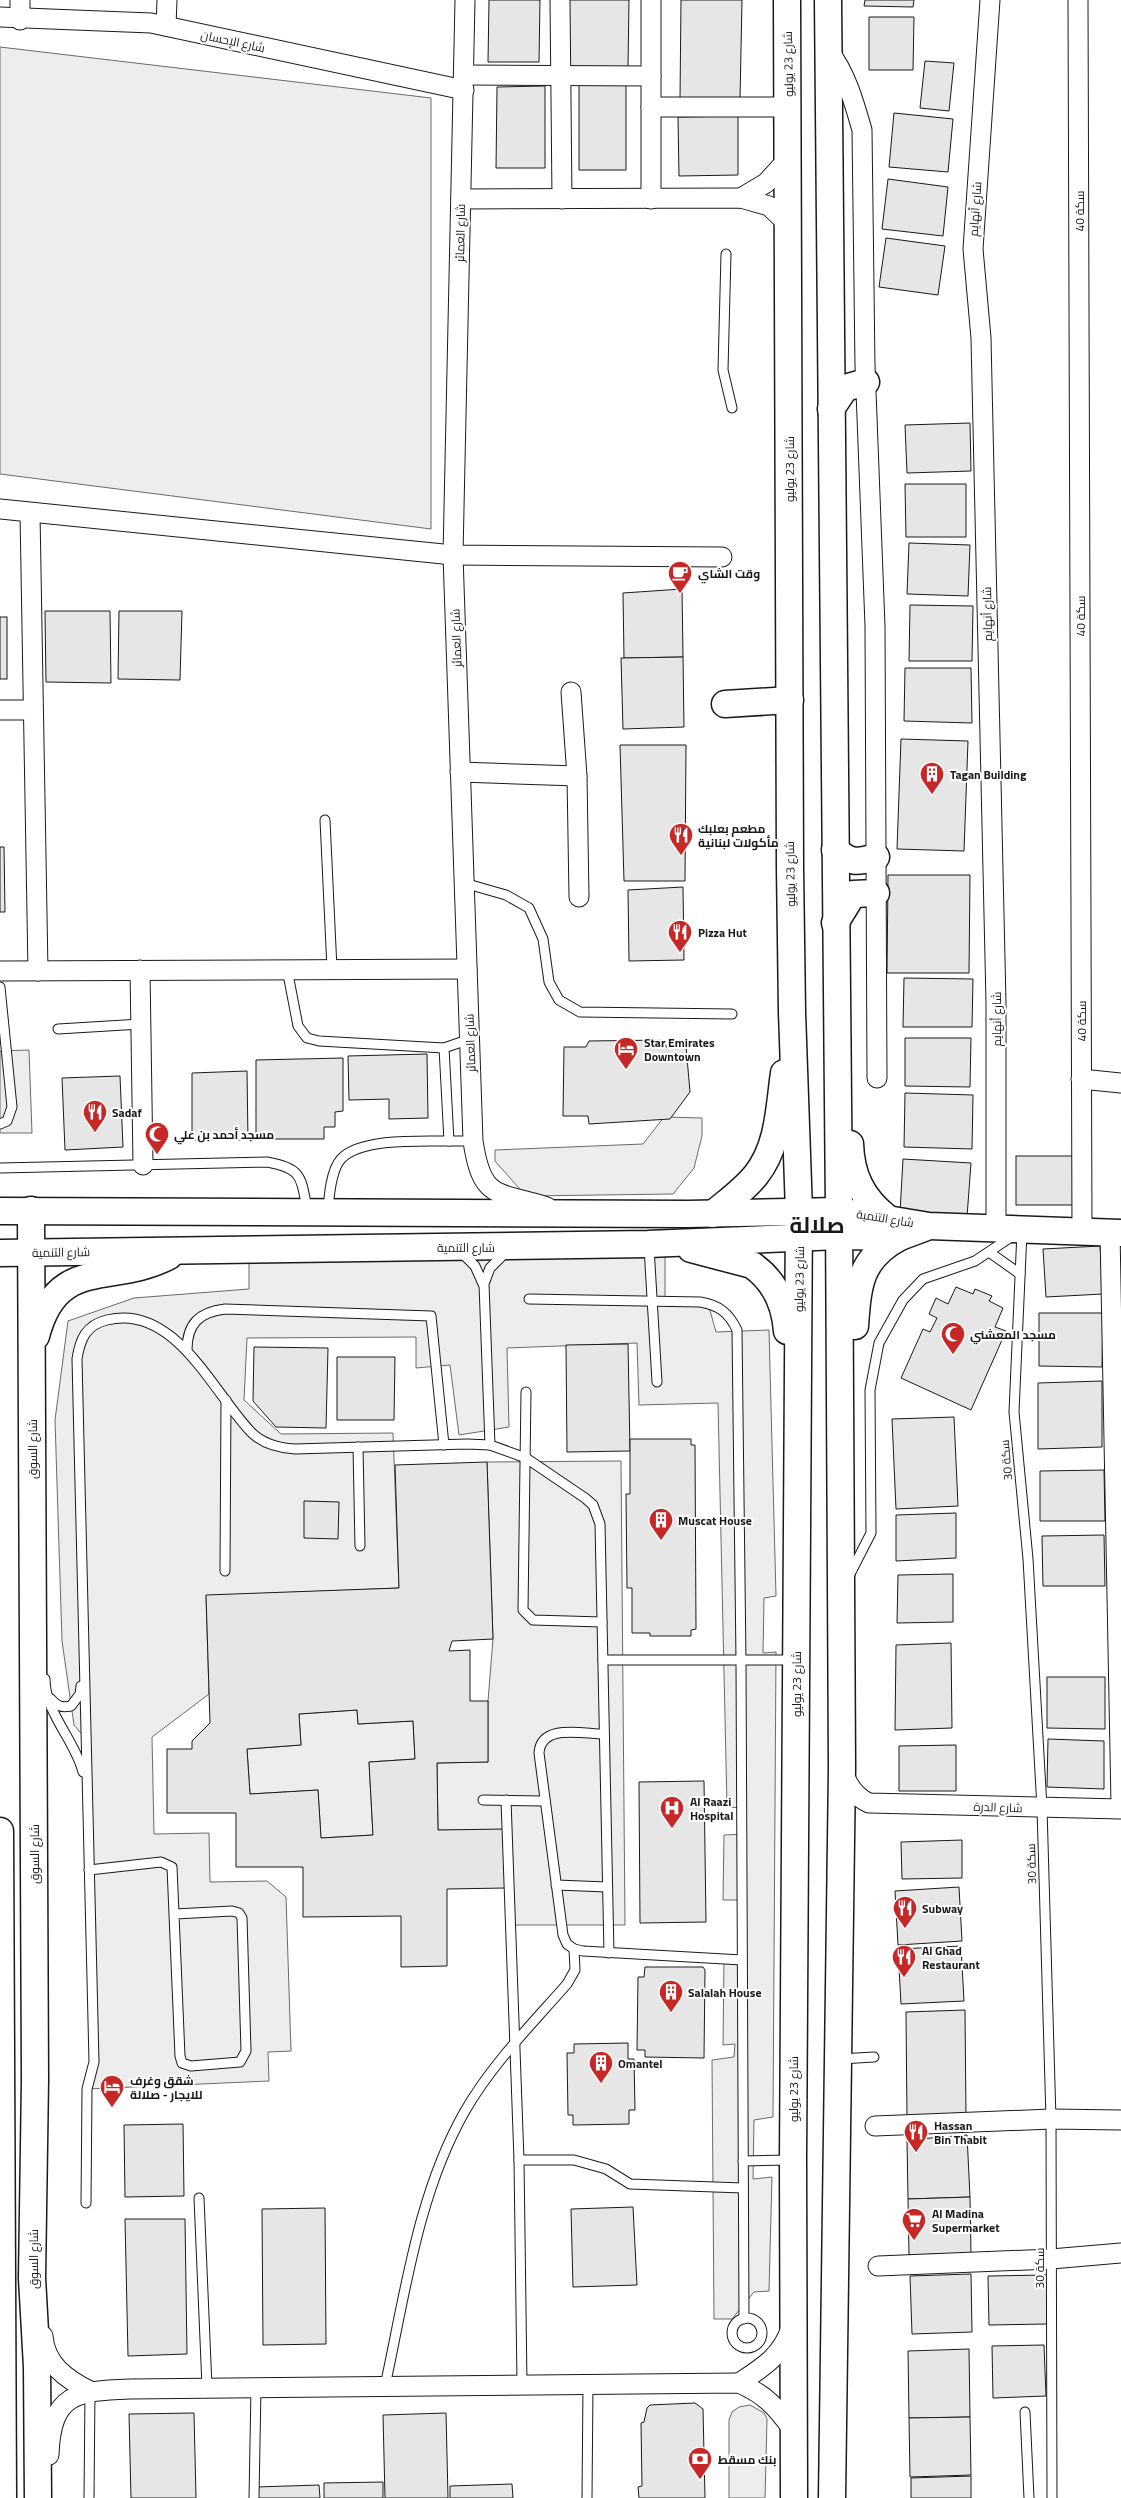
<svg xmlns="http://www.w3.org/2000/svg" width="1121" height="2498" font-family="'Titillium Web',Cairo,sans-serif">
<rect width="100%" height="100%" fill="#fff"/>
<g fill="#ededed" stroke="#6a6a6a">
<polygon points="0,47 431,98 431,529 0,474"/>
<polygon points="29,1050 32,1133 0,1133 0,1051"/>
<polygon points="664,1117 702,1118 702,1136 694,1168 673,1194 526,1196 495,1161 495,1150 643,1144"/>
<polygon points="665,1253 665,1305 709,1307 716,1332 769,1330 776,1596 764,1598 763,1653 776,1652 773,2117 754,2120 753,2179 772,2177 769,2291 754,2292 732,2319 714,2319 712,2060 734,2057 735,2044 723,2045 724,1957 741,1956 742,1900 723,1900 724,1835 746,1834 746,1808 727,1807 718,1403 639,1405 637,1343 507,1348 509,1427 459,1435 450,1365 416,1368 416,1337 247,1338 244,1400 281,1434 393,1433 399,1588 206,1596 209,1694 152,1737 154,1834 209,1833 210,1882 267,1881 286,1897 291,2051 268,2052 269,2081 87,2089 94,2062 86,1739 74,1725 62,1641 55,1420 68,1321 134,1298 249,1289 249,1257"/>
<polygon points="621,1461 625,1925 507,1925 504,1830 438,1830 437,1763 488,1762 488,1701 493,1639 487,1462"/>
<polygon points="357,1710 358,1724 413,1721 415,1759 369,1762 373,1835 321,1838 318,1790 250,1794 247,1749 301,1745 299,1714"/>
<polygon points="750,2405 764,2413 767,2419 765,2498 729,2498 729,2420 732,2412 739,2407"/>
</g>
<g fill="#e6e6e6" stroke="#1a1a1a" fill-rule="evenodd">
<polygon points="489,0 540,0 539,62 488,62"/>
<polygon points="569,0 629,0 628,67 567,67"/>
<polygon points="681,0 742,0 740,99 680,99"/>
<polygon points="865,0 914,0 913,7 864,6"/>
<polygon points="869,17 914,17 913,70 869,70"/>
<polygon points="925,61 954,63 949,111 920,108"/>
<polygon points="579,84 626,85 626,170 579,170"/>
<polygon points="545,86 545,168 496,168 497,87"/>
<polygon points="894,113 953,119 948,172 889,167"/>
<polygon points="738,116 738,175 679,176 678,117"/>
<polygon points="888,179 948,187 943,236 882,229"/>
<polygon points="886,238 945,246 938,295 879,287"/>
<polygon points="970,423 971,471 907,473 905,425"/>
<polygon points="905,484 966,484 966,537 906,537"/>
<polygon points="909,543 970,545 968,596 907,594"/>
<polygon points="682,589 683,657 624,658 623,593"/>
<polygon points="910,605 973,606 972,661 909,661"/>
<polygon points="45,611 110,611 111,683 46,682"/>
<polygon points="119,611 182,611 180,680 118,679"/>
<rect x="0" y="617" width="7" height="62"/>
<polygon points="683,657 684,727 623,729 621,658"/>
<polygon points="905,668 971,668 972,723 904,721"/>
<polygon points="901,739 968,741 964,851 897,849"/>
<polygon points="620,745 686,745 685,881 624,881"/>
<polygon points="0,847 4,847 5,912 0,912"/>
<polygon points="888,875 970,875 969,973 887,973"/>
<polygon points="683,887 684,960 629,961 628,890"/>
<polygon points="904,978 973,979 972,1027 903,1027"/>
<polygon points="905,1038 971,1038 970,1087 905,1086"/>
<polygon points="665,1040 666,1047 686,1046 690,1092 670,1119 589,1124 588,1116 563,1116 564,1047 586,1047 589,1041"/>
<polygon points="427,1054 428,1118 389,1119 389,1099 349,1100 348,1056"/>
<polygon points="343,1058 343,1111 335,1112 335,1127 324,1127 324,1139 256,1139 256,1060"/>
<polygon points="247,1071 248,1140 192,1140 192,1073"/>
<polygon points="120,1076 123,1147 65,1150 62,1078"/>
<polygon points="905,1093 973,1095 972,1149 904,1147"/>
<rect x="1016" y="1156" width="60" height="49"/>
<polygon points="903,1159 971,1163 967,1217 900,1213"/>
<polygon points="1100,1246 1103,1294 1046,1297 1043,1249"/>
<polygon points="956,1287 973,1294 975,1289 992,1296 989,1301 1003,1308 995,1327 1006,1331 971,1410 901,1378 923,1329 930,1332 937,1318 929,1314 936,1298 948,1304"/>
<polygon points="1039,1313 1103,1313 1102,1367 1039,1366"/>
<polygon points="628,1344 630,1451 567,1452 566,1345"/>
<polygon points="254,1347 328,1348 326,1428 276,1427 253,1401"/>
<polygon points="337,1357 395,1357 394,1420 337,1420"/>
<polygon points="1102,1381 1102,1447 1038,1449 1038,1383"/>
<polygon points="954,1417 958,1506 896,1509 892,1419"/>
<polygon points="630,1439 691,1439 691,1445 695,1445 696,1629 691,1630 691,1636 650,1636 650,1633 632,1633 632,1588 627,1588 626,1494 630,1494"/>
<path d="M487 1462 493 1639 452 1641 449 1651 470 1650V1701H488V1762L437 1763 438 1830 505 1829V1888L447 1889V1966L401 1967V1916L303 1917V1867H236V1813H167V1749H192V1741L210 1723 206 1595 399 1588 395 1465ZM357 1710 358 1724 413 1721 415 1759 369 1762 373 1835 321 1838 318 1790 250 1794 247 1749 301 1745 299 1714Z"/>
<polygon points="1104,1470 1105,1521 1040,1521 1040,1471"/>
<polygon points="304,1501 339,1502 338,1539 304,1538"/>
<polygon points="956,1513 956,1558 896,1561 896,1515"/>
<polygon points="1104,1535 1105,1586 1043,1586 1042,1536"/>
<polygon points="953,1574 953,1622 897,1623 898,1575"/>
<polygon points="951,1643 952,1728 895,1730 896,1645"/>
<polygon points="1047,1677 1105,1677 1105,1729 1047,1728"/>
<polygon points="1048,1739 1104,1741 1104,1789 1047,1787"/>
<polygon points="956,1745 956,1791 899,1791 899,1746"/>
<polygon points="704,1781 706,1922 640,1923 639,1782"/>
<polygon points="962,1840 962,1878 902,1879 901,1842"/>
<polygon points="959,1887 962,1941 898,1945 895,1891"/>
<polygon points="961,1946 964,2001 901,2004 898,1949"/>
<polygon points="645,1967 703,1967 705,1970 704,2058 645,2057 645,2050 637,2050 638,1977 644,1977"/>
<polygon points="965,2010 966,2116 907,2119 906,2012"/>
<polygon points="628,2043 628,2059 634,2059 635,2110 629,2110 629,2124 573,2125 573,2115 568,2115 567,2053 574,2053 574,2044"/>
<polygon points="183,2124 184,2196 125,2197 124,2125"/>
<polygon points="967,2135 970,2197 908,2199 907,2140"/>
<polygon points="970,2197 971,2253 909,2255 908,2199"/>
<polygon points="633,2207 637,2285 573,2287 571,2209"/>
<polygon points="325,2208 326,2344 263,2345 262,2209"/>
<polygon points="125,2219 185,2219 187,2354 128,2356"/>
<polygon points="971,2274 972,2332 912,2334 910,2276"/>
<polygon points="1047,2275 1047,2324 989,2325 988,2276"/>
<polygon points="1044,2345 1046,2396 993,2398 992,2346"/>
<polygon points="969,2349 970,2417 909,2418 908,2351"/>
<polygon points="695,2403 703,2409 705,2498 639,2498 638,2487 642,2486 641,2423 644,2422 647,2408 650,2405"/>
<polygon points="194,2413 196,2498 131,2498 129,2414"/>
<polygon points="446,2413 448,2498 385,2498 383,2415"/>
<polygon points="970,2417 971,2475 910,2477 909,2418"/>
<polygon points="971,2476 971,2498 911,2498 911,2478"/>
<polygon points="383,2482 383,2498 324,2498 324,2483"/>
<polygon points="512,2484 513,2498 450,2498 450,2486"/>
<polygon points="319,2485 320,2498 256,2498 256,2487"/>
</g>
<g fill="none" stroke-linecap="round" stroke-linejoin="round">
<defs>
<g id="lane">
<polyline points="726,254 723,370 732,408"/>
<polyline points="325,820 332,969"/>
<polyline points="464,883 506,895 529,908 543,939 549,982 559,1000 580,1012 732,1014"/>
<polyline points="287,969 298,1026 307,1038 319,1041 444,1048"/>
<polyline points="0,987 12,1107 7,1121 0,1124"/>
<polyline points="58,1029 141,1024"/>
<polyline points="449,1141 473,1141"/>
<path d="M0 1168 267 1162C302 1168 301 1177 307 1209"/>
<path d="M328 1210C329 1196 331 1170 341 1159 360 1138 421 1141 449 1141L444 1048 470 1039"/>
<polyline points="1022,1232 1014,1412 1028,1559 1042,1808 1051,2119 1052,2498"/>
<polyline points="649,1247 657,1382"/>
<polyline points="461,1252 475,1266 483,1284"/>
<polyline points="989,1252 1020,1274"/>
<path d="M529 1299 700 1302C719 1305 729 1313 737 1330L741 1661 744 2319"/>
<path d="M187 1350C187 1324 199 1312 225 1309L431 1316 444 1445"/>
<polyline points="526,1392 523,1610 533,1620 602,1622"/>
<polyline points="490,1445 484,1284 490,1268 506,1252"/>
<polyline points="358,1447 360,1546"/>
<polyline points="225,1571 226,1400"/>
<polyline points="849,1576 871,1533 870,1390 879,1343 903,1300 923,1279 975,1261 1014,1235"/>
<polyline points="603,1660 794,1660"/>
<path d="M45 1679C45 1713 75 1740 83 1772"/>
<path d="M51 1699C57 1706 61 1708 71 1706L80 1694 81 1686"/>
<path d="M604 1734C583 1734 541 1723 539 1753L563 1935 567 1944 574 1949 583 1951 742 1960"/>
<polyline points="483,1800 545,1801"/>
<polyline points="506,1800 519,2160 522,2384"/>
<polyline points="89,1870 161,1862 172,1867 180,2056 182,2063 191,2066 240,2062 246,2051 242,1918 239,1913 232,1911 175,1914"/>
<polyline points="556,1885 607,1887"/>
<polyline points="840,2059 874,2057"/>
<polyline points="519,2160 574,2160 606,2169 630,2184 743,2188"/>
<polyline points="743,2161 791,2160"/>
<polyline points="199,2198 207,2387"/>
<path d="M86 2203 87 2089 94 2062 77 1359C80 1339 86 1325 107 1320 174 1303 213 1392 250 1431 262 1444 278 1448 295 1449L467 1444 490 1445 526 1458 585 1498 593 1505 600 1524 609 1953"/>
<circle cx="747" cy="2333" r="15"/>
<path d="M385 2386C405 2294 418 2193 465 2111 492 2064 532 2024 567 1984L575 1970 574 1949"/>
<polyline points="1025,2412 1029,2498"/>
<polyline points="89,2498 90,2391"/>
<polyline points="254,2498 256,2388"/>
<polyline points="587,2498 588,2384"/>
</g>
<g id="street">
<path d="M465 0 453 555 473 1141C482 1201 497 1191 547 1207"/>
<polyline points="560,0 562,199"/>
<polyline points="651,0 651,199"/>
<polyline points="990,0 973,249 981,338 996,1003 996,1228"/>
<polyline points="1078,0 1082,1232"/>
<polyline points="0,17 151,23 464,90"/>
<polyline points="20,20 20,0"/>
<polyline points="166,26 167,0"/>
<path d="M828 50C846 73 854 102 862 130L865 365 875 626 877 1078"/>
<polyline points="464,75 651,76"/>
<polyline points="651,107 788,107"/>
<polyline points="741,198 766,183 789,158"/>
<polyline points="461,199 741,198 769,206 788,224"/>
<polyline points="0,509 453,555 722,557"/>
<polyline points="30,513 38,971"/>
<polyline points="571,692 577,776 579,897"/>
<polyline points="0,710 33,710"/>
<polyline points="460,772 577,776"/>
<polyline points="140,970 143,1165"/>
<polyline points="0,971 467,969"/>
<polyline points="1081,1079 1121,1083"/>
<polyline points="1110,1232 1121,1804"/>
<path d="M843 1772C848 1786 855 1797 869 1803L1121 1809"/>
<polyline points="875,2126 1051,2119 1121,2120"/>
<polyline points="878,2266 1051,2259 1121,2253"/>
<path d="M43 2336C45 2364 66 2379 90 2391"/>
<path d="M739 2383C762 2368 782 2356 791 2328"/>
<path d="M49 2455C51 2393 77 2391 130 2389L739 2383C766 2395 776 2407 793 2430"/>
</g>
<g id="secondary">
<polyline points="787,0 790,868 792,1012 799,1212 793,2160 794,2498"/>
<polyline points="828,0 839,1211 842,1768 832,2498"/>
<polyline points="831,409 845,388 866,382"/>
<polyline points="725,704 790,700"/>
<path d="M835 850C851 863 856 863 876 857"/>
<polyline points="835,923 853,894 876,893"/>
<path d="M850 1144C851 1175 862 1198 886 1217"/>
<polyline points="31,1210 35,2080 32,2278 37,2367 38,2498"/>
<polyline points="0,1211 688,1214 839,1211 929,1226 1121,1233"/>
<path d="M713 1214C727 1202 744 1190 756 1175 779 1146 779 1108 784 1073"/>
<path d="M691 1249 752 1265C775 1281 785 1304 787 1331"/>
<polyline points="0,1253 648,1244 839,1236 900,1237 924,1228"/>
<path d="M855 1326C858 1284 860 1258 900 1237"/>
<path d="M36 1336C57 1254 113 1286 169 1256"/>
<polyline points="0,1831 3,2498"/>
</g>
</defs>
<use href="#lane" stroke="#1a1a1a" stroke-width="11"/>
<use href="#street" stroke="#1a1a1a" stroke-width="21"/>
<use href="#secondary" stroke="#1a1a1a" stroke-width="29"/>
<use href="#lane" stroke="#fff" stroke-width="9"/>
<use href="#street" stroke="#fff" stroke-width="19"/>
<use href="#secondary" stroke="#fff" stroke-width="26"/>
</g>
<defs>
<symbol id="cafe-pin" viewBox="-11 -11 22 30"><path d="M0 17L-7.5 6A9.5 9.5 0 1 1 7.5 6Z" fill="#c62828" stroke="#fff"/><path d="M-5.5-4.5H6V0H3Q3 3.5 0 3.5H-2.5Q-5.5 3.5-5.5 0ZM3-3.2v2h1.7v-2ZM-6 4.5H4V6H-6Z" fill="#fff"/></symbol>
<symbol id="building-pin" viewBox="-11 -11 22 30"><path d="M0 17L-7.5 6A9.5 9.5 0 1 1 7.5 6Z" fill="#c62828" stroke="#fff"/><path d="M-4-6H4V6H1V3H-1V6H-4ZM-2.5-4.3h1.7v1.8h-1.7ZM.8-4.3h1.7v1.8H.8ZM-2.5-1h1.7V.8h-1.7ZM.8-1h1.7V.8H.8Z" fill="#fff"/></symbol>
<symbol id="restaurant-pin" viewBox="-11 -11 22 30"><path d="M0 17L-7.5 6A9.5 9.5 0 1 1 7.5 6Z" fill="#c62828" stroke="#fff"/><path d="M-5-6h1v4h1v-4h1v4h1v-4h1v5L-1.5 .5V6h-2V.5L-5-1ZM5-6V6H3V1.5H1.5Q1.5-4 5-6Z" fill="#fff"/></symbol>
<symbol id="hotel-pin" viewBox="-11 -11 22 30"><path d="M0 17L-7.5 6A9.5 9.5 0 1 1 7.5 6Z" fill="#c62828" stroke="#fff"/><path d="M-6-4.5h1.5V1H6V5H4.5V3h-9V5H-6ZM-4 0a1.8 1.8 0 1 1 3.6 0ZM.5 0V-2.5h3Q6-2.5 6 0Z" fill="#fff"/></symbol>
<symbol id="mosque-pin" viewBox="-11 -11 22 30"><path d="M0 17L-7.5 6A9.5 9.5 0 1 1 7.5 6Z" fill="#c62828" stroke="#fff"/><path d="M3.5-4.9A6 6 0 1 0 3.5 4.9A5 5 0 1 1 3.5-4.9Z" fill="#fff"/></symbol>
<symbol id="hospital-pin" viewBox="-11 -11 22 30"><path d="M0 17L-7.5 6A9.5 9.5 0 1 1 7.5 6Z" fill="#c62828" stroke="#fff"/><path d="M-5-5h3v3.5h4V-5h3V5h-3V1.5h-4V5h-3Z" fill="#fff"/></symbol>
<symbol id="supermarket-pin" viewBox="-11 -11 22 30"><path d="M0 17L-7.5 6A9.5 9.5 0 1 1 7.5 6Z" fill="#c62828" stroke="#fff"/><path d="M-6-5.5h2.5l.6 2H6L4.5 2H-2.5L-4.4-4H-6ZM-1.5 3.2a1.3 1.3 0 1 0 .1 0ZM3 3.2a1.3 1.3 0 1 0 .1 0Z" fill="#fff"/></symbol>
<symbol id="bank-pin" viewBox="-11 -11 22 30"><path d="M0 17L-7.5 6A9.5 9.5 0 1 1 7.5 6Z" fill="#c62828" stroke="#fff"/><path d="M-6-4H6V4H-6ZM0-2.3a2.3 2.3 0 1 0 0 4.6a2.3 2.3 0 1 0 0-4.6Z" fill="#fff"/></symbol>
</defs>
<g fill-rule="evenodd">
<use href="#cafe-pin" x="666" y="559" width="28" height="38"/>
<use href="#building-pin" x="918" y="760" width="28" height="38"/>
<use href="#restaurant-pin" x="667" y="821" width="28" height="38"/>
<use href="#restaurant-pin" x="666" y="918" width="28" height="38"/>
<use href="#hotel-pin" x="612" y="1035" width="28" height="38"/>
<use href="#restaurant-pin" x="81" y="1098" width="28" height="38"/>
<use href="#mosque-pin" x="143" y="1120" width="28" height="38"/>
<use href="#mosque-pin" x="939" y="1320" width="28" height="38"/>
<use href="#building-pin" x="647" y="1506" width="28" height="38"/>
<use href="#hospital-pin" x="658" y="1794" width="28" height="38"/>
<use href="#restaurant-pin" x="891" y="1894" width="28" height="38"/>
<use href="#restaurant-pin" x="890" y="1943" width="28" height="38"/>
<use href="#building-pin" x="657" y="1978" width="28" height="38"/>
<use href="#building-pin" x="587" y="2049" width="28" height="38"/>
<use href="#hotel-pin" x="98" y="2073" width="28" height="38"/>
<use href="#restaurant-pin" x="902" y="2118" width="28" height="38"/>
<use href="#supermarket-pin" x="900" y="2206" width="28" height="38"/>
<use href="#bank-pin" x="686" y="2445" width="28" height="38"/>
</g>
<g text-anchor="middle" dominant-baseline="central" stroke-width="4" stroke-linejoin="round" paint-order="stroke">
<g font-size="12" fill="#1a1a1a" stroke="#fff">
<text transform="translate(233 41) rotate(12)">شارع الإحسان</text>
<text transform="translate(788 64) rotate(-91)">شارع 23 يوليو</text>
<text transform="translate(975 209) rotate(-86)">شارع أنهايم</text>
<text transform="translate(1079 211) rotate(-90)">سكة 40</text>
<text transform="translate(460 233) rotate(-89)">شارع العمائر</text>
<text transform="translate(789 469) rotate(-90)">شارع 23 يوليو</text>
<text transform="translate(987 614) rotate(-91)">شارع أنهايم</text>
<text transform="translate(1080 616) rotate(-90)">سكة 40</text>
<text transform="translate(456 638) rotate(-92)">شارع العمائر</text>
<text transform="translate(790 874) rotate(-91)">شارع 23 يوليو</text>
<text transform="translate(996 1019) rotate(-90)">شارع أنهايم</text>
<text transform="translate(1081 1021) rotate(-90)">سكة 40</text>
<text transform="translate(470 1043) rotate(-92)">شارع العمائر</text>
<text transform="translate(885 1218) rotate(9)">شارع التنمية</text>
<text x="466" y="1247">شارع التنمية</text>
<text transform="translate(61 1252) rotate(-1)">شارع التنمية</text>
<text transform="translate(799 1279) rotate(-89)">شارع 23 يوليو</text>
<text transform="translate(32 1449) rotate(-90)">شارع السوق</text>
<text transform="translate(1006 1460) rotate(-95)">سكة 30</text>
<text transform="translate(796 1684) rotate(-90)">شارع 23 يوليو</text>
<text transform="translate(998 1807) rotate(2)">شارع الدرة</text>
<text transform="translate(34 1854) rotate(-90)">شارع السوق</text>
<text transform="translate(1031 1864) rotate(-92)">سكة 30</text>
<text transform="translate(793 2089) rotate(-90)">شارع 23 يوليو</text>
<text transform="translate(33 2259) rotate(-90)">شارع السوق</text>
<text transform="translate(1039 2268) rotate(-90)">سكة 30</text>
</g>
<g font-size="12" font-weight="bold" fill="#1a1a1a" stroke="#fff" text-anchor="start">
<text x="698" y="573">وقت الشاي</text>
<text x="950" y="774">Tagan Building</text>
<text x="698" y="828">مطعم بعلبك<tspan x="698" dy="14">مأكولات لبنانية</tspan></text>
<text x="698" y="932">Pizza Hut</text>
<text x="644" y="1042">Star Emirates<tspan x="644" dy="14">Downtown</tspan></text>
<text x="112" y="1112">Sadaf</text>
<text x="174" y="1134">مسجد أحمد بن علي</text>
<text x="970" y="1334">مسجد المعشني</text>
<text x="678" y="1520">Muscat House</text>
<text x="690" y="1801">Al Raazi<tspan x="690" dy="14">Hospital</tspan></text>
<text x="922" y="1908">Subway</text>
<text x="922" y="1950">Al Ghad<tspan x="922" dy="14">Restaurant</tspan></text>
<text x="688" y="1992">Salalah House</text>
<text x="618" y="2063">Omantel</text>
<text x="130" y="2080">شقق وغرف<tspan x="130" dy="14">للايجار - صلالة</tspan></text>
<text x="934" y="2125">Hassan<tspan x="934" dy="14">Bin Thabit</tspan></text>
<text x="932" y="2213">Al Madina<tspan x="932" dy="14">Supermarket</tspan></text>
<text x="718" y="2459">بنك مسقط</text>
</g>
<g font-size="22" font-weight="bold" fill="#1a1a1a" stroke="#fff">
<text x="817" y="1225">صلالة</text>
</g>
</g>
</svg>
